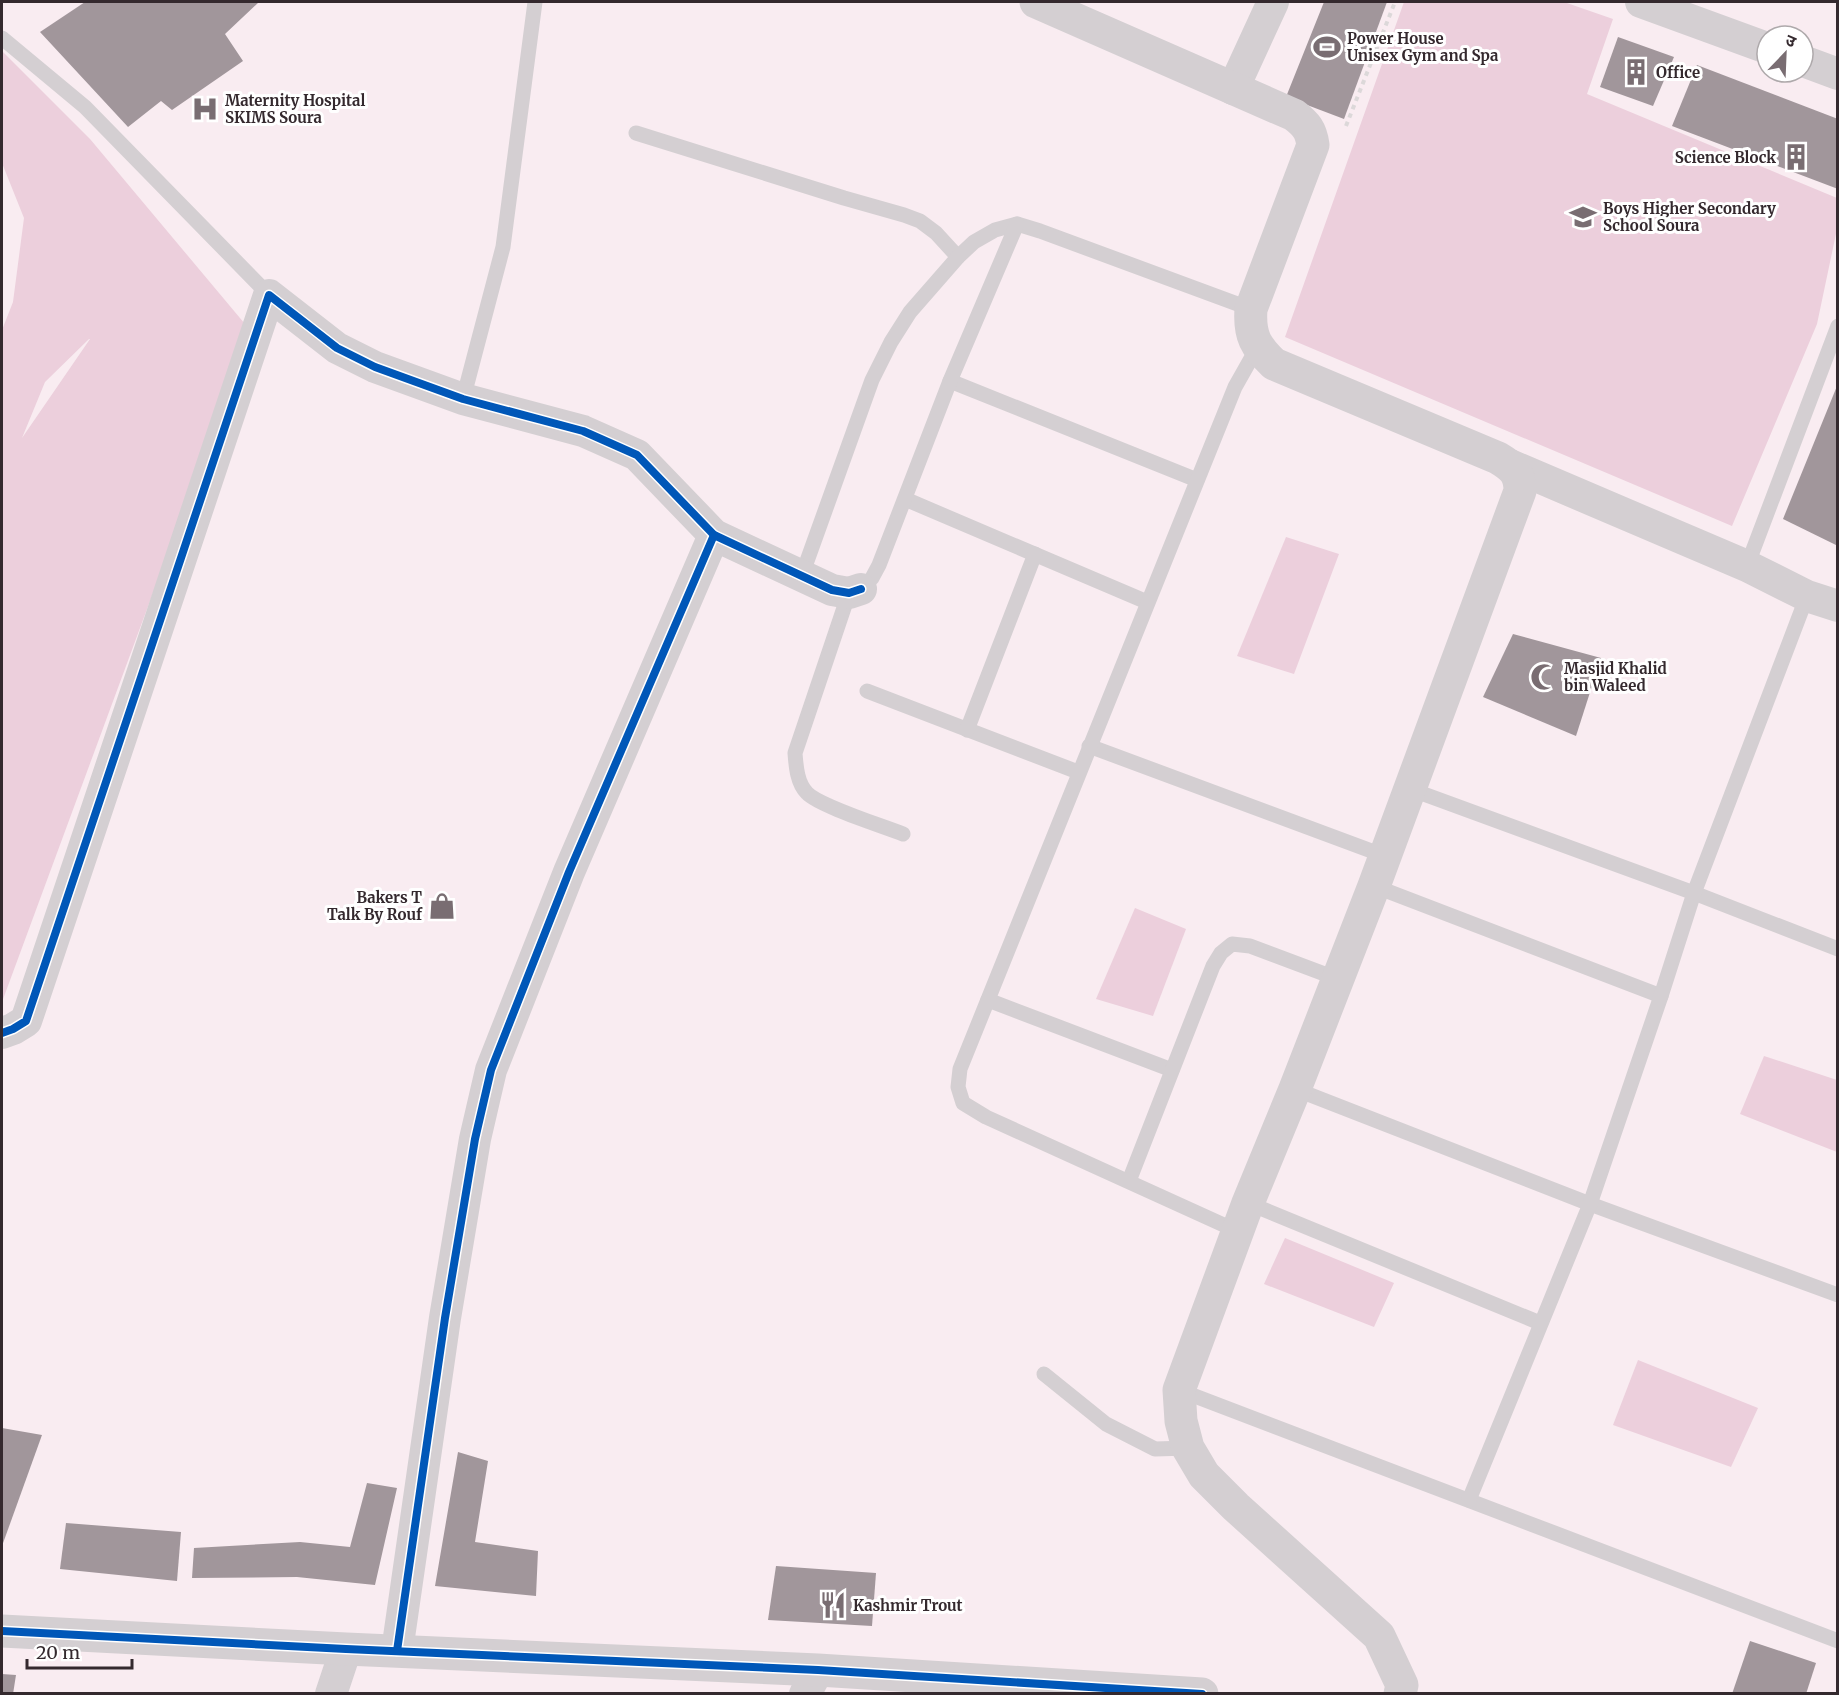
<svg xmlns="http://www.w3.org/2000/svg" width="1839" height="1695" font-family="Merriweather,'Noto Sans Devanagari',serif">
<rect width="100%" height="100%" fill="#f9ecf1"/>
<g fill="#eccfdc" fill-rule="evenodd">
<polygon points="1404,2 1564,2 1613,19 1587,94 1837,198 1837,229 1817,324 1732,526 1285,337"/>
<path d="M2 51 90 139 250 330 2 1002V330L13 302 24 218 2 163ZM89 339H90L22 438 45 382Z"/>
<polygon points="1286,537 1339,554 1294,674 1237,656"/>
<polygon points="1135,908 1186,929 1153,1016 1096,999"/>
<polygon points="1764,1056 1837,1080 1837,1152 1740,1114"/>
<polygon points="1285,1238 1394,1283 1374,1327 1264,1284"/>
<polygon points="1638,1360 1758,1408 1731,1467 1613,1425"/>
</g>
<g fill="#a1969b">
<polygon points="85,2 259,2 225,34 243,61 172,110 161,101 128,127 40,32"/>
<polygon points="1324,2 1387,2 1344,119 1286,97"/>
<polygon points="1618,37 1674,57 1653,106 1600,87"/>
<polygon points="1697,65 1838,119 1838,189 1672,126"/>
<polygon points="1837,386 1838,386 1838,546 1783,519"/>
<polygon points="1513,634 1601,658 1576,736 1483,697"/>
<polygon points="2,1428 42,1435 2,1546"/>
<polygon points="458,1452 488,1461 475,1542 538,1551 536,1596 435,1586"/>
<polygon points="367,1483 397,1488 375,1585 297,1577 192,1578 194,1548 300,1542 350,1547"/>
<polygon points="66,1523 181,1532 177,1581 60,1569"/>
<polygon points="776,1566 876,1573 872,1626 768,1620"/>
<polygon points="1750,1641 1816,1663 1806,1694 1732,1694"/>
<polygon points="2,1674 16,1675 13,1694 2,1694"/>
</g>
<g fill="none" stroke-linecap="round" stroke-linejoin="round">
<polyline stroke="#dcd8d9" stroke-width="4" stroke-dasharray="4.5 4.5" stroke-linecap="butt" points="1346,126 1395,2"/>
<g stroke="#d4cfd2" stroke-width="15">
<polyline points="2,38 85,107 269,295"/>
<polyline points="636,133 844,198 904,215 920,221 936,233 958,257"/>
<polyline points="950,381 1197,480"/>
<polyline points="463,399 503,247 535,2"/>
<polyline points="905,499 1147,602"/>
<polyline points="1747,566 1838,326"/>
<polyline points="802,575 872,380 891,342 910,312 958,257 974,242 995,230 1017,224 1040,231 1251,309"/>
<polyline points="861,589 872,578 879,565 950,381 1017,224"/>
<path d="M849 593 795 753C796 766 797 783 807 793 819 806 883 826 903 834"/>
<polyline points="867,691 1078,772"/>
<polyline points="967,730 1035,554"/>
<polyline points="1089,746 1385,856"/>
<polyline points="1410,789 1694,893 1838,949"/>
<polyline points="1374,886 1661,996"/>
<polyline points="988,1000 1172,1070"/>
<polyline points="1295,1089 1590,1204 1838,1295"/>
<polyline points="1129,1181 1213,966 1221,953 1232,944 1250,946 1338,979"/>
<polyline points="1248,1203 1540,1323"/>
<polyline points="1237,1231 986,1117 963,1103 958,1087 960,1069 1235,387 1257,348"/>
<polyline points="1044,1374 1106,1424 1155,1449 1188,1448"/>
<polyline points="1179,1390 1838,1641"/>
<polyline points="1469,1500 1590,1204 1661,996 1694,893 1807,596"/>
</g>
<g stroke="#d4cfd2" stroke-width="32">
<polyline points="1641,2 1767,48"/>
<polyline points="1803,61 1838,74"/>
<polyline points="1233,89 1273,2"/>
<polyline points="1510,465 1747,566 1807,596 1838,606"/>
<polyline points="2,1033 13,1029 26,1021 269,295 337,348 375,367 463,399 583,431 637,455 714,535 832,590 849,593 861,589"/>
<polyline points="397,1651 445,1318 475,1139 491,1070 569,872 714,535"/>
<polyline points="331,1694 346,1649"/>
<polyline points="805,1694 818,1670"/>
</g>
<path stroke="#d4cfd2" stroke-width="33" d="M1036 2 1294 115C1306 124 1311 130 1313 145L1251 309C1249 336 1256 347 1274 364L1498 458C1513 467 1520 473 1520 491L1374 886 1295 1089 1248 1203 1179 1390 1181 1421 1188 1448 1204 1475 1236 1507 1379 1636 1402 1685 1400 1694"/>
<polyline stroke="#d4cfd2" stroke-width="33" points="2,1631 346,1649 818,1670 1202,1694"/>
<defs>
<g id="cycleway">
<polyline points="2,1033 13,1029 26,1021 269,295 337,348 375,367 463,399 583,431 637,455 714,535 832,590 849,593 861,589"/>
<polyline points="2,1631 346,1649 818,1670 1202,1694"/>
<polyline points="397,1651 445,1318 475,1139 491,1070 569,872 714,535"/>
</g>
</defs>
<use href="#cycleway" stroke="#fff" stroke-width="11"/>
<use href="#cycleway" stroke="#0057b8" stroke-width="8"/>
</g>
<defs>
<symbol id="stadium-bare" viewBox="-9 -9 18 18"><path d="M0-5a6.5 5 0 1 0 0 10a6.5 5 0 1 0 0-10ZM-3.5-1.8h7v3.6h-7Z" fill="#796d72" stroke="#fff" stroke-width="2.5" paint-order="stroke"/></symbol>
<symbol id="building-bare" viewBox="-9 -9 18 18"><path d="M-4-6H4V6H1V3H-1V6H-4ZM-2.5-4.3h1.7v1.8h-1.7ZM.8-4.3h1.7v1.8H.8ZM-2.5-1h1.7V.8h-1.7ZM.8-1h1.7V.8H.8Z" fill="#796d72" stroke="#fff" stroke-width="2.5" paint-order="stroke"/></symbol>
<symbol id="hospital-bare" viewBox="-9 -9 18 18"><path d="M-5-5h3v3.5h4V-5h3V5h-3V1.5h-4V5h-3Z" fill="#796d72" stroke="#fff" stroke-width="2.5" paint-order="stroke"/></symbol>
<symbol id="school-bare" viewBox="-9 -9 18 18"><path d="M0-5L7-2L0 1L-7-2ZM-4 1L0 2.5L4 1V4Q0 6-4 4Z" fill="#796d72" stroke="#fff" stroke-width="2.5" paint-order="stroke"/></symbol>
<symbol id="mosque-bare" viewBox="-9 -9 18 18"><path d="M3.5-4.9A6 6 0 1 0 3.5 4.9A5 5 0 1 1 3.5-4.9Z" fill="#796d72" stroke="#fff" stroke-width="2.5" paint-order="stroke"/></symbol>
<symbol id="shop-bare" viewBox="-9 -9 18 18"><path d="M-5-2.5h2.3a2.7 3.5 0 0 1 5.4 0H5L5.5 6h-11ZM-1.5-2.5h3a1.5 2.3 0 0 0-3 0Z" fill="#796d72" stroke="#fff" stroke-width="2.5" paint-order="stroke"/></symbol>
<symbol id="restaurant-bare" viewBox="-9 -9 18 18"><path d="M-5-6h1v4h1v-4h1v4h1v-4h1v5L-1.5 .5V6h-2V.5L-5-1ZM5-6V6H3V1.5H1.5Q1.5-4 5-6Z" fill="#796d72" stroke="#fff" stroke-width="2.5" paint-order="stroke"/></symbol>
</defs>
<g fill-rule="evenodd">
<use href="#stadium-bare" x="1308" y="28" width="38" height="38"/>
<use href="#building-bare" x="1617" y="53" width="38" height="38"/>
<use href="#hospital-bare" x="186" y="90" width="38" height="38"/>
<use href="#building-bare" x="1777" y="138" width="38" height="38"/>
<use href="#school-bare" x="1564" y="198" width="38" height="38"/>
<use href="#mosque-bare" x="1525" y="658" width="38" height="38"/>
<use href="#shop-bare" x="423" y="887" width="38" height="38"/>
<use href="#restaurant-bare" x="814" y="1586" width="38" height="38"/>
</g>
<g text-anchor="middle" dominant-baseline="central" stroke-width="6" stroke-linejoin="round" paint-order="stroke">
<g font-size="15" font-weight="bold" fill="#34292e" stroke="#fff" text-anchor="start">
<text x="1347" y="38">Power House<tspan x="1347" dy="17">Unisex Gym and Spa</tspan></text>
<text x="1656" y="72">Office</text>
<text x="225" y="100">Maternity Hospital<tspan x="225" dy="17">SKIMS Soura</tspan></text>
<text x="1776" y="157" text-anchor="end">Science Block</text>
<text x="1603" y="208">Boys Higher Secondary<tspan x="1603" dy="17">School Soura</tspan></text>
<text x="1564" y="668">Masjid Khalid<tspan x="1564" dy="17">bin Waleed</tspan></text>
<text x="422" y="897" text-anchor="end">Bakers T<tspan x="422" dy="17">Talk By Rouf</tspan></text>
<text x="853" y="1605">Kashmir Trout</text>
</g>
</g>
<rect width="1839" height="1695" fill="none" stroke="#34292e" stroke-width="6"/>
<g transform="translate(1785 54) rotate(23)"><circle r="28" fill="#ffffff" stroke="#aea9ab" stroke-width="1.5"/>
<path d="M0-4.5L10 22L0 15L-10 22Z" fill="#796d72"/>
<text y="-9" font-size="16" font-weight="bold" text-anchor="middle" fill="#34292e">उ</text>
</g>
<path d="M27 1659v9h105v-9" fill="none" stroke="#34292e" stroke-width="3"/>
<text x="36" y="1659" font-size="18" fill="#34292e" stroke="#ffffff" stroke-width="4.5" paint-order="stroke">20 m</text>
</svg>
